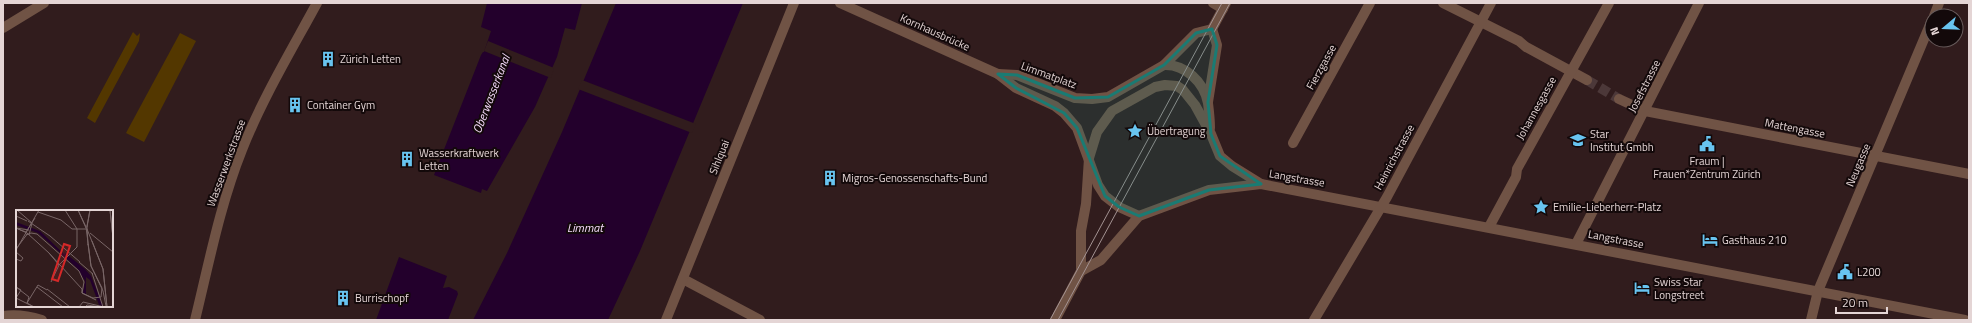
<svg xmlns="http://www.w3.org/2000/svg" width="1972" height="323" font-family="'Titillium Web',sans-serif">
<rect width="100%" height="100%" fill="#311c1d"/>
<g fill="#533700">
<polygon points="133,32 137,36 140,33 139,41 95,123 87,118"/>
<polygon points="180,33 196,41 144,142 126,133"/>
</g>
<g fill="#23002c">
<polygon points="487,3 582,3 575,30 565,28 557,57 535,107 487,191 482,189 481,193 434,175 481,55 483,52 484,52 491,31 481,27"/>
<polygon points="616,3 743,3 640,251 608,320 473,320 507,253 562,132"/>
<polygon points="399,257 447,276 443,288 449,287 457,291 458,294 448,320 376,320"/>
</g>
<g fill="#311c1d">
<polygon points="488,41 554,68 551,78 484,51"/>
<polygon points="582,80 696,124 692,133 578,89"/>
</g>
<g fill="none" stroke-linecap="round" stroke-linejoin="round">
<polyline stroke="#4c3839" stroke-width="10" stroke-dasharray="10 5" stroke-linecap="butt" points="1587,80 1619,99"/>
<g stroke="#705345" stroke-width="10">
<polyline points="840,3 998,74 1016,88 1055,106 1064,113 1077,128 1098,185 1105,196 1119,207 1139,216"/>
<polyline points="1213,3 1223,9"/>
<polyline points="1443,3 1519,41 1526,47 1587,80"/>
<polyline points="1934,16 1939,3"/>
<polyline points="3,28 44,3"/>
<polyline points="1212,29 1226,3"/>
<path d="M1164 65C1185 64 1204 82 1208 103 1209 111 1210 120 1210 128"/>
<polyline points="998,74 1017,75 1075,98 1092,99 1108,97 1164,65 1196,33 1212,29"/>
<polyline points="1619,99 1645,111 1969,174"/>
<polyline points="1208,102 1217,45 1212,29"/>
<polyline points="1293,143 1370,3"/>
<polyline points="1489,227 1516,177 1517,169 1609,3"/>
<polyline points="1576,244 1699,3"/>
<polyline points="1081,271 1101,260 1139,216 1209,190 1261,184 1965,320"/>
<polyline points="683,279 760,320"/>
<path d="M3 316C17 314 29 316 42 320"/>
<path d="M195 320C209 263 220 205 242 150 262 99 291 51 317 3"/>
<polyline points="666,320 794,3"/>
<polyline points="1055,320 1081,271 1081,231 1086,204 1089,158 1097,132 1112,111 1155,87 1165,85 1177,86 1183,90 1195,105 1211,134 1220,156 1232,166 1261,184"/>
<polyline points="1314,320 1387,197 1491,3"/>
<polyline points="1811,320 1818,291 1932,20"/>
</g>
<g stroke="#a39292" stroke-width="1">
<polyline points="1050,320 1222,3"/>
<polyline points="1058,320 1230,3"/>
</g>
</g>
<path fill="#1a7b73" fill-opacity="0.2" stroke="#1a7b73" stroke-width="3" stroke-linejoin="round" d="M1212 29 1217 45 1208 102 1211 134 1220 156 1261 184 1209 190 1139 216 1119 207 1105 196 1077 128 1064 113 1016 88 998 74 1017 75 1075 98 1108 97 1164 65 1196 33Z"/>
<defs>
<symbol id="building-bare" viewBox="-9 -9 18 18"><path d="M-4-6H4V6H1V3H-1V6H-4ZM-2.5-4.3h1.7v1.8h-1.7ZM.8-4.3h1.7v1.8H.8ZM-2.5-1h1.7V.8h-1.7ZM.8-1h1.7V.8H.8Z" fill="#68c4f0" stroke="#13090a" stroke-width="2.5" paint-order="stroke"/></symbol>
<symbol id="sight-bare" viewBox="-9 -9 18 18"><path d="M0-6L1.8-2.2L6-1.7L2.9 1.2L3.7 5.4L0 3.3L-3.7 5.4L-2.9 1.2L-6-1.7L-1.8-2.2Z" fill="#68c4f0" stroke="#13090a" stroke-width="2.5" paint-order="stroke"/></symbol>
<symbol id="university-bare" viewBox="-9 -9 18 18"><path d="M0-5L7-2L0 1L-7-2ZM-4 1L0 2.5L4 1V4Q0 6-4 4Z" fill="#68c4f0" stroke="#13090a" stroke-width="2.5" paint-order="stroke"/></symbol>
<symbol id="civic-bare" viewBox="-9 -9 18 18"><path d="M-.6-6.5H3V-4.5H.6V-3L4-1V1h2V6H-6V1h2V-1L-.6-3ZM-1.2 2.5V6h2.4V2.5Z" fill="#68c4f0" stroke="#13090a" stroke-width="2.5" paint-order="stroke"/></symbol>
<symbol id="hotel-bare" viewBox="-9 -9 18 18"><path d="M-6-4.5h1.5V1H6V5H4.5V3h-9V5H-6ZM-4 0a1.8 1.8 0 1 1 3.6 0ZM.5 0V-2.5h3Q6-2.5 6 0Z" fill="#68c4f0" stroke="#13090a" stroke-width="2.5" paint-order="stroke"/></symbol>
</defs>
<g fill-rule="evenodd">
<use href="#building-bare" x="317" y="48" width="22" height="22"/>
<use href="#building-bare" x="284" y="94" width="22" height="22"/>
<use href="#sight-bare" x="1124" y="120" width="22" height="22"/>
<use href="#university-bare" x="1567" y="129" width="22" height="22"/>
<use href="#civic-bare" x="1696" y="133" width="22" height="22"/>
<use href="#building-bare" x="396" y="148" width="22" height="22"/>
<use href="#building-bare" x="819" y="167" width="22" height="22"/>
<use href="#sight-bare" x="1530" y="196" width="22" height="22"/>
<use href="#hotel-bare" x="1699" y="229" width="22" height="22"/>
<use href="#civic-bare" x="1834" y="261" width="22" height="22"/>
<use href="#hotel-bare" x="1631" y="277" width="22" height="22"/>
<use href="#building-bare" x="332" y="287" width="22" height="22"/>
</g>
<g text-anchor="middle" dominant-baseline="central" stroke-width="4" stroke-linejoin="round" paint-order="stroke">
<g font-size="11" fill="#e4d5d5" stroke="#13090a">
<text transform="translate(935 32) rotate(24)">Kornhausbrücke</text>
<text transform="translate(1321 67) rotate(-61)">Fierzgasse</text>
<text transform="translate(1049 75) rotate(20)">Limmatplatz</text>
<text transform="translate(1644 86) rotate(-63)">Josefstrasse</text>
<text transform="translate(1536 108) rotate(-61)">Johannesgasse</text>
<text transform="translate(1795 128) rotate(11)">Mattengasse</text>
<text transform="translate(719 157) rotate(-68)">Sihlquai</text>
<text transform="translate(1394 157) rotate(-62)">Heinrichstrasse</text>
<text transform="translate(226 163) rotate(-70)">Wasserwerkstrasse</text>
<text transform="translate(1858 165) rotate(-67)">Neugasse</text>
<text transform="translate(1297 178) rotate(10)">Langstrasse</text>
<text transform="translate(1616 239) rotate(11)">Langstrasse</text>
</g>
<g font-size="11" fill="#e4d5d5" stroke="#13090a" text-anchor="start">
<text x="340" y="59">Zürich Letten</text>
<text x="307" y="105">Container Gym</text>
<text x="1147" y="131">Übertragung</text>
<text x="1590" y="134">Star<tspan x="1590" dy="13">Institut Gmbh</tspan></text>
<text x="419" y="153">Wasserkraftwerk<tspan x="419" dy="13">Letten</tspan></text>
<text x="1707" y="161" text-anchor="middle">Fraum |<tspan x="1707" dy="13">Frauen*Zentrum Zürich</tspan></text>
<text x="842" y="178">Migros-Genossenschafts-Bund</text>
<text x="1553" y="207">Emilie-Lieberherr-Platz</text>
<text x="1722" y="240">Gasthaus 210</text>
<text x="1857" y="272">L200</text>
<text x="1654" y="282">Swiss Star<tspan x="1654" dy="13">Longstreet</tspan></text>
<text x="355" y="298">Burrischopf</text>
</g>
<g font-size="12" font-style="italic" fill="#f4dafa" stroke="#13090a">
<text transform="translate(491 94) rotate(-69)">Oberwasserkanal</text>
<text x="585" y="227">Limmat</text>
</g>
</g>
<g transform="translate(16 210)">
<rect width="97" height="97" fill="#311c1d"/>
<path d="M0 12 24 21 50 46 48 42 69 59 75 66 87 96 83 95 74 70 70 67V84L67 83 69 71 62 59 22 23 0 15Z" fill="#23002c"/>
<path fill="none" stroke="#796667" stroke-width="1" d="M1 0 16 13 13 25M49 0 61 19M62 0 70 18M94 0 97 28M94 0 97 28M22 2 45 10 56 19H71M0 6 11 11M12 11 34 26 64 52M71 17 74 0M0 18 13 20M0 18 11 23 33 43 66 79V83L77 88 85 87 86 78 75 56 70 17 62 0M2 19 10 22 19 8M71 19 87 59 91 97M74 23 97 42M10 25 15 23 21 24 63 61 68 72 66 83 80 90M76 31 87 59 91 97M72 34 75 56 87 81 90 96M72 35 71 16 74 0M0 39 12 23M0 40 23 0M0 42 7 48 5 51 0 49M33 43 43 55 35 72M63 52 77 64M43 55 61 37V19M76 63 87 97M0 77 5 80 0 88M0 77 13 87 11 93 18 97M21 77 47 97M31 79 54 97M0 88 18 97M11 93 22 75 31 80M63 97 67 92 88 97M69 97 71 95 85 97"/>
<path fill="#d62828" fill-opacity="0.15" stroke="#d62828" stroke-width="2" d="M48 34 54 36 42 71 36 69Z"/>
<rect width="97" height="97" fill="none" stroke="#e4d5d5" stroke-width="2"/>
</g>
<rect width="1972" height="323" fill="none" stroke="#e4d5d5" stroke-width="8"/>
<g transform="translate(1944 28) rotate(251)"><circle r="19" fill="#13090a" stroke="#675b5b"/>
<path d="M0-3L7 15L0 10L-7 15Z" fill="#68c4f0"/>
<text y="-6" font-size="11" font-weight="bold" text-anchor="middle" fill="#e4d5d5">N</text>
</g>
<path d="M1836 307v6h51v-6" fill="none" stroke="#e4d5d5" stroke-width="2"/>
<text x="1842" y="307" font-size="12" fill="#e4d5d5" stroke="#13090a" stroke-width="3" paint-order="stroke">20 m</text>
</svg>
